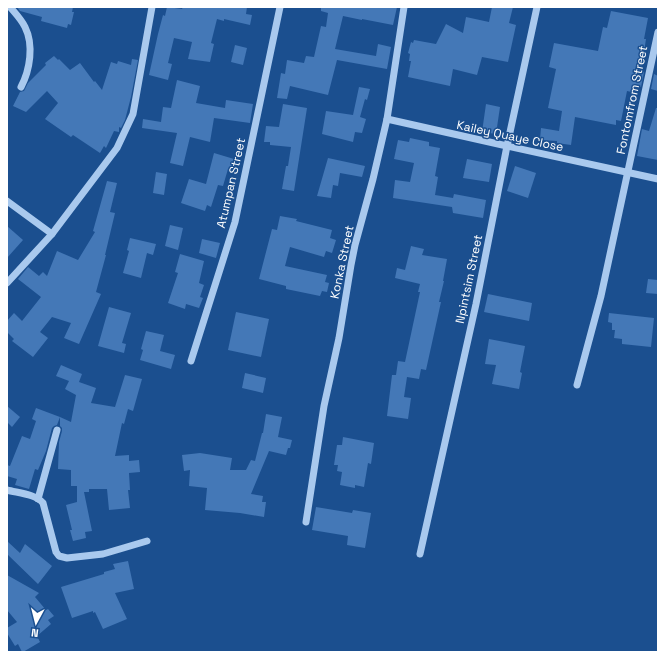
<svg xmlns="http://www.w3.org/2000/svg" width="665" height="659" font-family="'Space Grotesk',sans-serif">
<rect width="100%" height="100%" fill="#1b4f8f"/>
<g fill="#4478b7">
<polygon points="17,7 73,7 72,12 74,12 71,25 68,24 67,28 41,21 42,17 20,11"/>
<polygon points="167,7 182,9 183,7 247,7 246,14 252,15 250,25 224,19 224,21 217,19 211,43 214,44 210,62 188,59 192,42 174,38 168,63 172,64 168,80 149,75 158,34 163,15 165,16"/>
<polygon points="321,7 397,7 393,25 362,19 362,20 343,16 335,49 376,56 378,44 391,47 387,69 337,60 328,95 290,86 287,99 277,98 281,73 285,74 287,60 304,63 306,56 314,57 321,26 326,27 328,13 321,11"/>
<polygon points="492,7 513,7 509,23 516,25 508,62 482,57 477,75 453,69 450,86 408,77 411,61 409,61 410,54 408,53 411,42 413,43 414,40 436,44 446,24 463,33 466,17 489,22"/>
<polygon points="611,11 648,18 644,39 646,39 641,71 644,72 641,87 637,86 636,93 627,91 621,121 616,120 616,125 575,117 571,145 557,143 557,141 540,140 541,128 559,131 562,111 548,108 556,69 549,67 554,43 598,51 603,27 607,28"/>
<polygon points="235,45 247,48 243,65 231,62"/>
<polygon points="54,56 58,60 59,59 70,70 80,63 94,82 95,81 102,90 111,62 117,64 118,61 131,65 132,59 138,60 131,97 125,120 121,128 119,127 119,132 114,131 106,148 104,146 100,153 73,135 71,137 45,119 58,103 47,91 26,112 13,106 20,92 24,91 28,83 46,65 45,63"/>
<polygon points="654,74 658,76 658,91 651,89"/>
<polygon points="177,80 200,86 196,103 225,108 226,100 253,104 250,123 214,118 210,142 190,137 183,166 170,163 177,133 142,128 143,119 161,122 163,107 171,108"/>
<polygon points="359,87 370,89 367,100 365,99 360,117 366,119 362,133 355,132 353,142 322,134 326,111 353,115"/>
<polygon points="283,104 307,108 294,191 282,189 286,166 288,166 291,147 270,145 270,142 264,142 266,126 279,127"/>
<polygon points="486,104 500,107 496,134 482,132"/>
<polygon points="656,108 658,108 658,160 637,156 642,129 649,131"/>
<polygon points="410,138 429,142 429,146 440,148 435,176 438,177 435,195 453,198 454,194 486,200 483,218 453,213 452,207 393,198 395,180 410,182 414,163 394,159 398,140 409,142"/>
<polygon points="214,153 234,159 231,170 228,169 223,186 218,185 211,207 207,205 205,211 181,203 189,179 206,184"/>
<polygon points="328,158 365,166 362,177 340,173 338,186 333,185 331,198 317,196"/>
<polygon points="467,159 492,164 489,182 463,178"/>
<polygon points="515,166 536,173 528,198 507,191"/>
<polygon points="156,172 167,174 164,195 153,193"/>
<polygon points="107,181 117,183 110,212 115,213 105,255 106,255 96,292 101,294 79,344 64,338 71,323 52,317 40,332 48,338 33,357 12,341 14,339 7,332 7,321 14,313 22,321 41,297 18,279 28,267 39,276 43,272 47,276 57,251 78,260 95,232 93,231"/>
<polygon points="280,216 297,219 296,221 332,230 330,238 336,240 332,253 326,251 324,257 290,247 285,266 327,275 325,282 329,283 327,292 322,291 320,296 286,289 286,286 259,279 272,229 277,230"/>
<polygon points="170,225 183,228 178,250 165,246"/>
<polygon points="7,226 23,240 7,258"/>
<polygon points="130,238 156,244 153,255 147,253 141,278 123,273 129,251 127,250"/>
<polygon points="202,239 220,243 216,258 199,253"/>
<polygon points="411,246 424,249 422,255 447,259 443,281 444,281 439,302 441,302 426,370 421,369 419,379 407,377 404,397 411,398 408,419 387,416 392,375 396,375 398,361 405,362 420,292 418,292 420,284 395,278 397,268 405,270"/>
<polygon points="180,254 204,261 199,283 204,285 200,297 203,298 199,308 186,304 185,309 168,303 178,273 175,272"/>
<polygon points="648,279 658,280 658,294 646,293"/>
<polygon points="488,294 532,303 529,321 484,312"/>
<polygon points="109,307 131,313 122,343 126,344 124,353 98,346"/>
<polygon points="236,312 269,319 261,357 228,350"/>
<polygon points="609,313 654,318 651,347 622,344 622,339 614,338 615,330 612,330 612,323 608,322"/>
<polygon points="146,331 164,335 160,351 175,355 171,369 140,360 143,350 141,349"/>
<polygon points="489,339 525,346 520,372 522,373 519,389 492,384 496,365 485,364"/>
<polygon points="61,365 82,374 79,382 96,388 91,403 115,407 125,375 142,379 133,411 128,409 124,424 122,423 115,456 129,455 129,461 139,460 140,472 129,473 130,490 128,490 130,508 109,510 107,489 89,489 89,492 84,492 92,531 85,532 86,538 73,541 70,530 72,530 66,505 77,502 77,486 71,486 71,470 58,469 59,442 62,431 62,428 60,426 60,417 71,422 76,395 65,389 69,381 56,376"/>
<polygon points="245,373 266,378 263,393 242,388"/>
<polygon points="7,406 20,417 12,427 7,422"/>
<polygon points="36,408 60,417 57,425 54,426 52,428 46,451 38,470 35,469 29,489 15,485 17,479 7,476 7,465 10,466 22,436 30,439 36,421 32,419"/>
<polygon points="266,414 282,417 278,437 292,440 290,448 288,448 286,455 269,451 251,494 263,496 262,502 266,502 264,517 240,513 205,510 207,488 189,486 190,470 184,471 182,455 200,453 232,458 230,470 246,470 251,460 255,461 262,433 263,433"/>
<polygon points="343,437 374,443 371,464 368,463 364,487 355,485 355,488 340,485 342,472 337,471 338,465 334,465 337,445 342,445"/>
<polygon points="316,507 352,513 353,510 371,513 365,548 347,545 348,536 312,530"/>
<polygon points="7,541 20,553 25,544 52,566 38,584 7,554"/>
<polygon points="128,561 134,589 115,593 127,619 103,629 95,612 93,613 93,611 72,618 61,587 104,574 104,572 115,569 113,564"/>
<polygon points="7,575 39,593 35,597 46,610 48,609 54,616 48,620 51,624 37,636 40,642 23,652 22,652 18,644 15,646 7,633 7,628 17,622 7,610"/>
</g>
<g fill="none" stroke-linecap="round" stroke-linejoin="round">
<g stroke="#a9c9ee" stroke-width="7">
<path d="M10 7C15 13 21 19 25 27 34 45 30 70 21 87"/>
<polyline points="387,119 507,146 658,179"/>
<polyline points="7,201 52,234"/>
<polyline points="7,283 52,234 117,148 133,114 152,7"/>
<polyline points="191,361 235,222 280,7"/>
<polyline points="577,385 601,296 658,32"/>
<path d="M7 490C18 493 36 494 43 503L56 552 59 556 67 558 103 554 147 541"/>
<polyline points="38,499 57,430"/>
<polyline points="306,522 324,406 339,338 351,265 355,245 373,179 387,119 404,7"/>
<polyline points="420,554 476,304 507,146 537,7"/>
</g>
</g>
<g text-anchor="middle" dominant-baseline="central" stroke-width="3" stroke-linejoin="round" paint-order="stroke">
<g font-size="12" fill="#fff" stroke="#1b4f8f">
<text transform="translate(632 100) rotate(-78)">Fontomfrom Street</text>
<text transform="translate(510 136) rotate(12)">Kailey Quaye Close</text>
<text transform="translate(231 183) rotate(-77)">Atumpan Street</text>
<text transform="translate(342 262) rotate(-78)">Konka Street</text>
<text transform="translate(469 279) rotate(-78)">Npintsim Street</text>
</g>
</g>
<rect width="665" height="659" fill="none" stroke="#ffffff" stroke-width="16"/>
<g transform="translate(36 623) rotate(187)" stroke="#1b4f8f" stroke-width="3" paint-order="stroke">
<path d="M0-3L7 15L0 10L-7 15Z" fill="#ffffff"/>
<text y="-6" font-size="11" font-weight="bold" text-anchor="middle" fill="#ffffff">N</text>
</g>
</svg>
